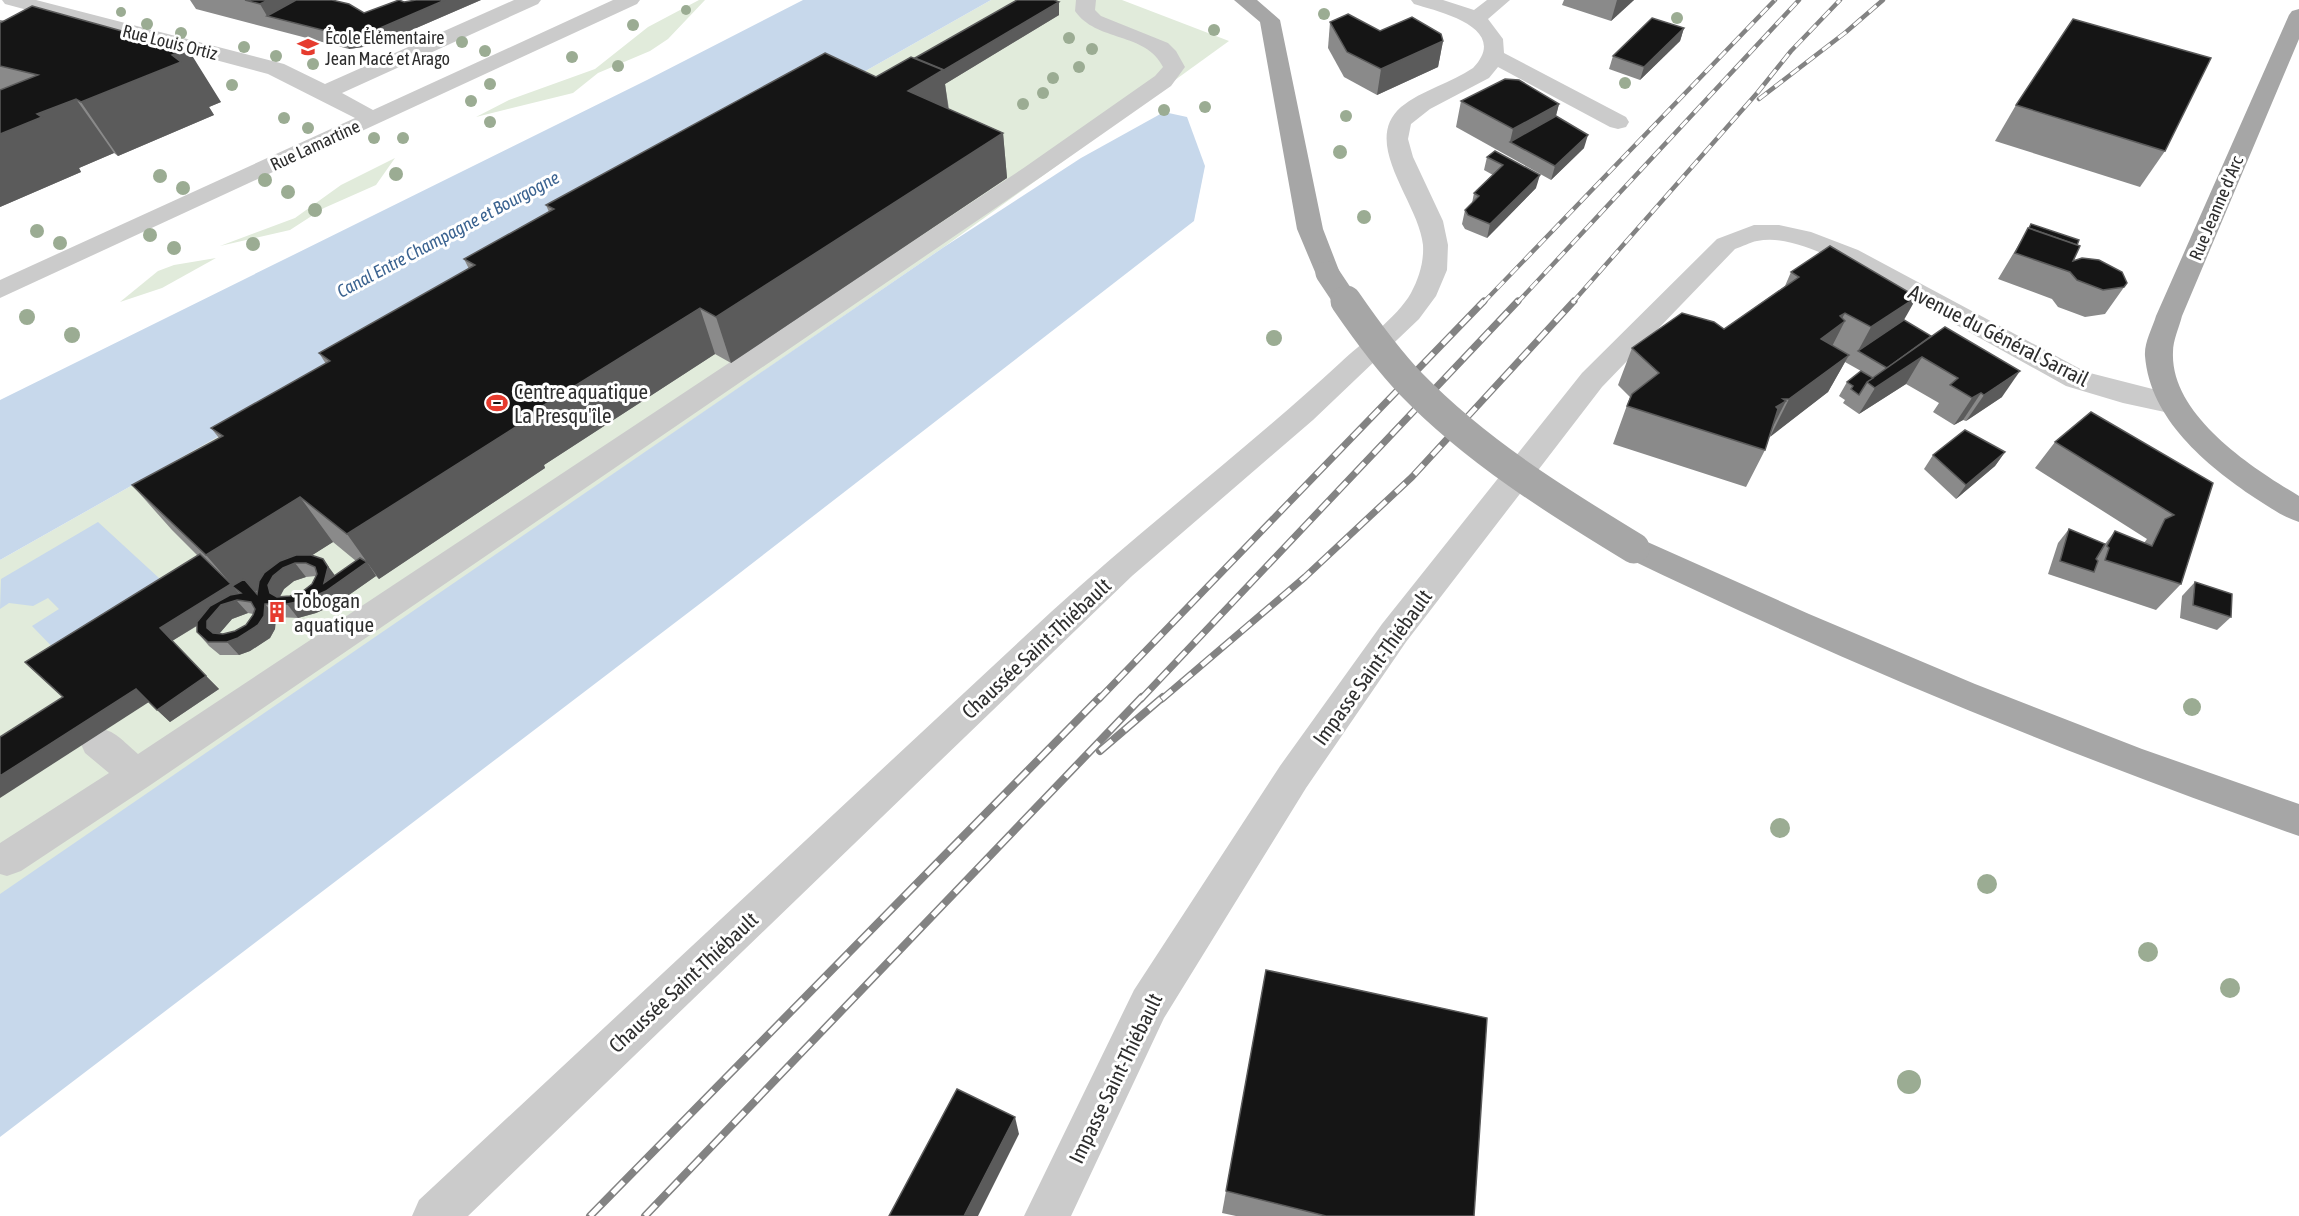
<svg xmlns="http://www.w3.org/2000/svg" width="2299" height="1216" font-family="'Asap Condensed',sans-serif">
<rect width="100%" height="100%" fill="#fff"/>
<g fill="#e1ebdb">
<polygon points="699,0 705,0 668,39 650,51 598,73 573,93 476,117 509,100 595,69 648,27"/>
<polygon points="991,0 1122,0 1229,41 944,247 0,896 0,560"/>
<polygon points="395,158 376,185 324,208 290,230 220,246 295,218 341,185"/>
<polygon points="216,258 162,288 120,302 158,271 174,265"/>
</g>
<g fill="#c7d8eb">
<polygon points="803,0 991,0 0,560 0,400 647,80"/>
<polygon points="1164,112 1187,117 1205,166 1194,221 714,593 0,1137 0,894 944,247 1081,158"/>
<polygon points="98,522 172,590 63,658 32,626 59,609 48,598 33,606 9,603 0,609 1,579"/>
</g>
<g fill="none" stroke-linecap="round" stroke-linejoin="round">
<g fill="#cbcbcb" fill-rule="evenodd">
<polygon points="2,0 36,0 284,64 325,84 514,0 541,0 538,4 342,93 373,110 613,0 640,0 637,4 0,298 0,280 355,118 268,74 5,4"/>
<path d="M1076 0H1096L1095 10 1101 16 1168 43 1176 51 1185 67 1171 86 1041 177 149 786 21 871 7 876 0 874V843L109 773 85 753 80 742 85 731C110 723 120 739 138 754L1025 167 1155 76 1163 67C1146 32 1096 42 1075 11Z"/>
<path d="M1411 0H1443L1474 10 1487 0H1510L1488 19 1503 39 1504 53 1626 117 1629 122 1626 127 1618 129 1610 127 1498 67 1489 78 1430 109 1411 124 1408 139 1413 157 1443 221 1448 245 1447 270 1436 296 1419 319 1313 420 1132 576 468 1216H412L419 1200 1051 612C1145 526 1247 449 1340 363 1361 343 1397 318 1411 293 1419 278 1424 262 1423 245 1419 202 1360 143 1401 107 1422 90 1451 83 1473 68 1511 28 1440 12 1414 4Z"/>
<path d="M1754 225H1779L1811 232 1858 250 2086 372 2184 397 2188 404 2184 411 2174 414 2123 403 2066 386 1840 260C1815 251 1785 235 1757 241 1750 242 1742 247 1735 249L1602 387 1406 642 1306 788 1164 1018 1071 1216H1024L1134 990 1280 766 1382 624 1582 373 1717 239Z"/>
</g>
<g fill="#a6a6a6" fill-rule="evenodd">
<polygon points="1234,0 1257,0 1280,20 1323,229 1340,273 1336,279 1327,281 1318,279 1297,229 1260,22"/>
<path d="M2299 9V39L2182 316C2179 328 2173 340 2173 352 2170 415 2252 468 2299 496V522C2283 517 2269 507 2255 498 2206 465 2150 419 2145 356 2144 343 2152 329 2156 316L2289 15 2292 11Z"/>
<path d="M1634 536 1809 614 1975 684 2142 749 2299 804V836C2068 755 1843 662 1623 556L1618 548 1623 540Z"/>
</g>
<defs>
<g id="rail-far2">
<polyline points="1759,99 1846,32 1883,0"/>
<polyline points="1483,303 1775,0"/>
<polyline points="1517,303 1799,0"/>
<polyline points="1572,303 1758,92 1791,51 1840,0"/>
</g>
<g id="rail-far1">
<polyline points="1099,699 1484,301"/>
<polyline points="1141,699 1518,301"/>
<polyline points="1162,699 1305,577 1412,477 1574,301"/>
</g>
<g id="rail">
<polyline points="1100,751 1163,697"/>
<polyline points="590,1216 1100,697"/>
<polyline points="645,1216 1142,697"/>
</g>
</defs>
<use href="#rail-far2" stroke="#838383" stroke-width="4.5"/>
<use href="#rail-far1" stroke="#838383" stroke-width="7"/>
<use href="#rail" stroke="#838383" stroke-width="8"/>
<use href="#rail-far2" stroke="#fff" stroke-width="3" stroke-dasharray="10" stroke-linecap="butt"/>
<use href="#rail-far1" stroke="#fff" stroke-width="4.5" stroke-dasharray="13" stroke-linecap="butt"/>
<use href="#rail" stroke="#fff" stroke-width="5" stroke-dasharray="16" stroke-linecap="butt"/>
<polyline stroke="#a6a6a6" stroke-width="23" points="1327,273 1347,303"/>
<path stroke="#a6a6a6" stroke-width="31" d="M1346 301C1366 330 1387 359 1411 384 1476 451 1555 500 1634 548"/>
</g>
<g fill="#9bac93">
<circle cx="686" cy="10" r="5"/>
<circle cx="121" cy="12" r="5"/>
<circle cx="1324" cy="14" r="6"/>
<circle cx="1677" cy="18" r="6"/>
<circle cx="147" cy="24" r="6"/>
<circle cx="633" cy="25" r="6"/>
<circle cx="1214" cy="30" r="6"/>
<circle cx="181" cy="33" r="6"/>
<circle cx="1069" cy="38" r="6"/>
<circle cx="462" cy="42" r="6"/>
<circle cx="244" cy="47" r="6"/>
<circle cx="1092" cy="49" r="6"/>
<circle cx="485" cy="51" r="6"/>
<circle cx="276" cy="56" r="6"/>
<circle cx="572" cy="57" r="6"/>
<circle cx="313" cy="64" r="6"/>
<circle cx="618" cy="66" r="6"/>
<circle cx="1079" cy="67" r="6"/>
<circle cx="1053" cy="78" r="6"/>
<circle cx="1625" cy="83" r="6"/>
<circle cx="490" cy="84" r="6"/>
<circle cx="232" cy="85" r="6"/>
<circle cx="1043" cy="93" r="6"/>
<circle cx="471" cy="101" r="6"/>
<circle cx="1023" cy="104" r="6"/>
<circle cx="1205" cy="107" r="6"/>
<circle cx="1164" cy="110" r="6"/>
<circle cx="1346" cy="116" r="6"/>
<circle cx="284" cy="118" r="6"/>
<circle cx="490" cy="122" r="6"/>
<circle cx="308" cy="128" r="6"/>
<circle cx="374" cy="138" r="6"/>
<circle cx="403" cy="138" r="6"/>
<circle cx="1340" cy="152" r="7"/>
<circle cx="396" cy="174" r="7"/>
<circle cx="160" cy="176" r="7"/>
<circle cx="265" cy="180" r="7"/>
<circle cx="183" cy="188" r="7"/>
<circle cx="288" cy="192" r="7"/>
<circle cx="315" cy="210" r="7"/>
<circle cx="1364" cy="217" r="7"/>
<circle cx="37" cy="231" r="7"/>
<circle cx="150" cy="235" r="7"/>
<circle cx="60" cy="243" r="7"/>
<circle cx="253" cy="244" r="7"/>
<circle cx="174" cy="248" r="7"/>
<circle cx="27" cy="317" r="8"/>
<circle cx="72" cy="335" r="8"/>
<circle cx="1274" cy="338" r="8"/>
<circle cx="2192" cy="707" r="9"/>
<circle cx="1780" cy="828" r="10"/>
<circle cx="1987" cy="884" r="10"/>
<circle cx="2148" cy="952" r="10"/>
<circle cx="2230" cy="988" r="10"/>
<circle cx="1909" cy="1082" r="12"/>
</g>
<g fill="#8a8a8a" fill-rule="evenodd">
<polygon points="190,0 332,0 364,13 404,2 416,0 481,0 377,45 349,49 196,9"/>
<polygon points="1564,0 1634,0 1611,21 1562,5"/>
<path d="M1059 2V15L945 84 949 109 1003 133 1007 178 731 363 715 354 544 465 545 468 379 579 376 576 336 604 316 613 298 618 276 617 275 629 270 638 250 651 239 655H220L209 646 197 632V626L172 641 219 689 170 722 149 702 63 697 198 556 172 530 132 485 219 438 211 428 326 364 319 353 469 269 464 259 549 212 546 205 876 77 915 58ZM333 542 356 561 335 576 312 555ZM316 576 312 584 303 591 290 596 280 597 284 589 294 581 306 577ZM248 613 253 614 246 625 235 631 223 634H219L232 619Z"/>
<polygon points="0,20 141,41 221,102 209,107 214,115 118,156 114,153 79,168 81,172 0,207"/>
<polygon points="1330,22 1443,41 1438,67 1377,95 1344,77 1328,48"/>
<polygon points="1684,28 1680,41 1640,80 1609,69 1613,56"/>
<polygon points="1461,101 1559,104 1556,116 1584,148 1551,180 1456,127"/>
<polygon points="2016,105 2165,151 2140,187 1995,141"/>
<polygon points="1495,151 1536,188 1487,238 1465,229 1462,224 1465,210 1472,203 1474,193 1493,175 1484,170 1487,157"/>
<polygon points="2031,224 2077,245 2073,261 2127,283 2105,314 2085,317 2058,307 2052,299 1998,279"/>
<polygon points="1791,272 1904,320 2002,397 1966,421 1963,420 1954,425 1933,412 1939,403 1906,384 1859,414 1843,403 1845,400 1839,396 1847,382 1861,371 1845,362 1828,392 1769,437 1765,450 1746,487 1613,444 1630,397 1618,385 1632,348 1724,329 1785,286"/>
<polygon points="2055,442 2213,483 2181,584 2156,610 2048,574 2058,543 2069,529 2105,544 2115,531 2144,543 2147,539 2035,468"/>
<polygon points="2005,452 1995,466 1956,499 1924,469 1933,455"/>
<polygon points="2195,582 2231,617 2217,630 2180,618 2182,596"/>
<polygon points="1266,970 1474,1216 1236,1216 1222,1213"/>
</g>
<g fill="#5b5b5b">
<polygon points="268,0 326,0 267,16 260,4"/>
<polygon points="445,0 481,0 377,45 349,49 342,35"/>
<polygon points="1617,0 1634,0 1611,21"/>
<polygon points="1059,2 1059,15 945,84 949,114 908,91"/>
<polygon points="1684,28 1680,41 1640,80 1644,67"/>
<polygon points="136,35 159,70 172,55 188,49 221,102 209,107 214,115 118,156 81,102 129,38"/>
<polygon points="1443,41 1438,67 1377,95 1381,69"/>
<polygon points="76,99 114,153 79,168 81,172 0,207 0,134 37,114"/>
<polygon points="1559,104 1552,130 1510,142 1507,155 1513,129"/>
<polygon points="1003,133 1007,178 731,363 716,317"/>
<polygon points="1588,135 1584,148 1551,180 1555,166"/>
<polygon points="1540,175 1536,188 1487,238 1490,224"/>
<polygon points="1917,297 1896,334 1858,351 1871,327"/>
<polygon points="700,308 715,354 544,465 545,468 379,579 347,534 520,420"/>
<polygon points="1845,313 1838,326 1845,321 1826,358 1821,339 1840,316"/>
<polygon points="1937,340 1922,357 1906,384 1859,414 1875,388"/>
<polygon points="1849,355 1828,392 1770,437 1789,399"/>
<polygon points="2020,371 2002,397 1966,421 1984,395"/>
<polygon points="1981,393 1963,420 1954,425 1972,398"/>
<polygon points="1786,401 1767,438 1776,407"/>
<polygon points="2005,452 1995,466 1956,499 1966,485"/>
<polygon points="300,497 333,542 300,563 295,563 306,577 294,581 284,589 279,598 270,593 268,585 269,583 245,598 232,586 243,597 237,601 248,613 232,619 219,634 220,641 207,628 207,621 209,618 172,641 160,628 231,584 206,555"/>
<polygon points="323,559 339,581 367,562 376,576 336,604 316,613 298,618 287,604 324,583"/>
<polygon points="265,604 276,617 275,629 270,638 250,651 239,655 227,642 238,638"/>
<polygon points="206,676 219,689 170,722 157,710"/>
<polygon points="136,689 149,702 0,798 0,776"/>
<polygon points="1015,1117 1019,1134 978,1216 964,1216"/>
</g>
<g fill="#151515" stroke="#5b5b5b" stroke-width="1.5" fill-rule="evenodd">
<polygon points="245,0 268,0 260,4"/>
<polygon points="296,0 332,0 349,4 364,13 399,0 404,2 416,0 445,0 371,32 342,35 267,16"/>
<polygon points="1017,0 1054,0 1059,2 944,70 915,58"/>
<polygon points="32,6 136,35 129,38 155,45 162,42 188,49 172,55 181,62 81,102 76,99 37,114 42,117 0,134 0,90 38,75 0,66 0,23"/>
<polygon points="1348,14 1380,31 1412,17 1441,34 1443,41 1381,69 1347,52 1330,22"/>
<polygon points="1652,18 1684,28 1644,67 1613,56"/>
<polygon points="2073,19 2211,58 2165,151 2016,105"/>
<polygon points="825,53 876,77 911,57 943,70 908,91 1003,133 716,317 700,308 520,420 522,423 347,534 300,497 206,555 132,485 223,436 211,428 330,361 319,353 475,265 464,259 554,209 546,205"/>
<polygon points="1505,79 1519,80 1559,104 1513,129 1461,101"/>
<polygon points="1556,116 1588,135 1555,166 1510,142"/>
<polygon points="1495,151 1540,175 1490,224 1468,215 1465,210 1479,196 1474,193 1503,165 1487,157"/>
<polygon points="2031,224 2079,240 2077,245 2029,228"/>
<polygon points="2028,228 2080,246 2073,261 2082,258 2099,260 2122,272 2127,283 2124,287 2103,290 2077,280 2070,272 2015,253"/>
<polygon points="1830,246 1917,297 1871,327 1845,313 1840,316 1845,321 1821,339 1849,355 1789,399 1783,399 1786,401 1776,407 1778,409 1765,450 1627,406 1632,394 1659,373 1632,348 1682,313 1714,322 1724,329 1799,277 1791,272"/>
<polygon points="1904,320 1931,336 1887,368 1858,351"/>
<polygon points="1945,327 2020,371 1984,395 1981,393 1972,398 1950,385 1958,378 1922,357 1875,388 1867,382"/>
<polygon points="1861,371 1873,378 1867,382 1859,395 1851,389 1853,386 1847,382"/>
<polygon points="2091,412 2213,483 2181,584 2105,560 2109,548 2107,546 2115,531 2152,546 2165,519 2174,515 2055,442"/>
<polygon points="1965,430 2005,452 1966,485 1933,455"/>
<polygon points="2069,529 2105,544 2096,559 2098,561 2094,572 2060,561"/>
<polygon points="200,554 231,584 160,628 206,676 157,710 136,689 0,776 0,737 63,697 25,662"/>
<path d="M296 555H311L323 559 328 567 324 583 360 558 367 562 326 591 306 600 287 604H265L264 616 258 625 238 638 227 642H208L197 632V622L210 606 230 595 241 593 232 586 244 579 257 594 259 581 264 573 280 561ZM295 563H306L315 567 317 574 312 584 303 591 290 596 277 597 270 593 268 585 273 576 283 568ZM237 600 251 602 255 609 253 615 246 625 235 631 223 634 213 633 207 628V621L221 605Z"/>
<polygon points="2195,582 2232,594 2231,617 2193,605"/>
<polygon points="1266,970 1487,1018 1474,1216 1326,1216 1226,1191"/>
<polygon points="957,1089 1015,1117 964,1216 889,1216"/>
</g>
<defs>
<symbol id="school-bare" viewBox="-9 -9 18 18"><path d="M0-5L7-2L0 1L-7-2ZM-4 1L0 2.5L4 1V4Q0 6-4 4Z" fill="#e63b2e" stroke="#fff" stroke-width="2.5" paint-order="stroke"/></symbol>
<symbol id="stadium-bare" viewBox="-9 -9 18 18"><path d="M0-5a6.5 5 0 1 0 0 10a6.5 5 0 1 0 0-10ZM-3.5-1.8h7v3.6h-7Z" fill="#e63b2e" stroke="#fff" stroke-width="2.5" paint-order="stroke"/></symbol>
<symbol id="building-bare" viewBox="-9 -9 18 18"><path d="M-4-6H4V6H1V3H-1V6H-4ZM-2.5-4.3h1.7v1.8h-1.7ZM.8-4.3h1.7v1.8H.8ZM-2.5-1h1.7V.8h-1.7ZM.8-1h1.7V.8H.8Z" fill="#e63b2e" stroke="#fff" stroke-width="2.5" paint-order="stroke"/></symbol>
</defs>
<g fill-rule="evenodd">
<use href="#school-bare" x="293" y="32" width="30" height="30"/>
<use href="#stadium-bare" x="482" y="388" width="30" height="30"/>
<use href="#building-bare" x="262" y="597" width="30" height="30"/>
</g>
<g text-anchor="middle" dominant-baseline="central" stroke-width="6" stroke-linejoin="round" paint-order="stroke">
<g font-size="18" fill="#2e2e2e" stroke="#fff" text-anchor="start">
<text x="325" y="37">École Élémentaire<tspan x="325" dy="21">Jean Macé et Arago</tspan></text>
</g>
<g font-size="18" fill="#2e2e2e" stroke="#fff">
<text transform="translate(170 42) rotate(14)">Rue Louis Ortiz</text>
<text transform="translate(315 145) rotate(-25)">Rue Lamartine</text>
<text transform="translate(2216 208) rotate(-67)">Rue Jeanne d'Arc</text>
</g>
<g font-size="18" font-style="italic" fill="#3b6390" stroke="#fff">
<text transform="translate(448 234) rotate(-28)">Canal Entre Champagne et Bourgogne</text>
</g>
<g font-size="21" fill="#2e2e2e" stroke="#fff">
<text transform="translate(1999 335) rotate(27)">Avenue du Général Sarrail</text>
<text transform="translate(1036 648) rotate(-43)">Chaussée Saint-Thiébault</text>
<text transform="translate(1372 667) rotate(-54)">Impasse Saint-Thiébault</text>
<text transform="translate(683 982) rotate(-43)">Chaussée Saint-Thiébault</text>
<text transform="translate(1115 1078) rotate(-64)">Impasse Saint-Thiébault</text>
</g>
<g font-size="21" fill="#2e2e2e" stroke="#fff" text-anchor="start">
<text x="514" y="391">Centre aquatique<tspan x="514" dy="24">La Presqu'île</tspan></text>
<text x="294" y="600">Tobogan<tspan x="294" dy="24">aquatique</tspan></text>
</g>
</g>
</svg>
